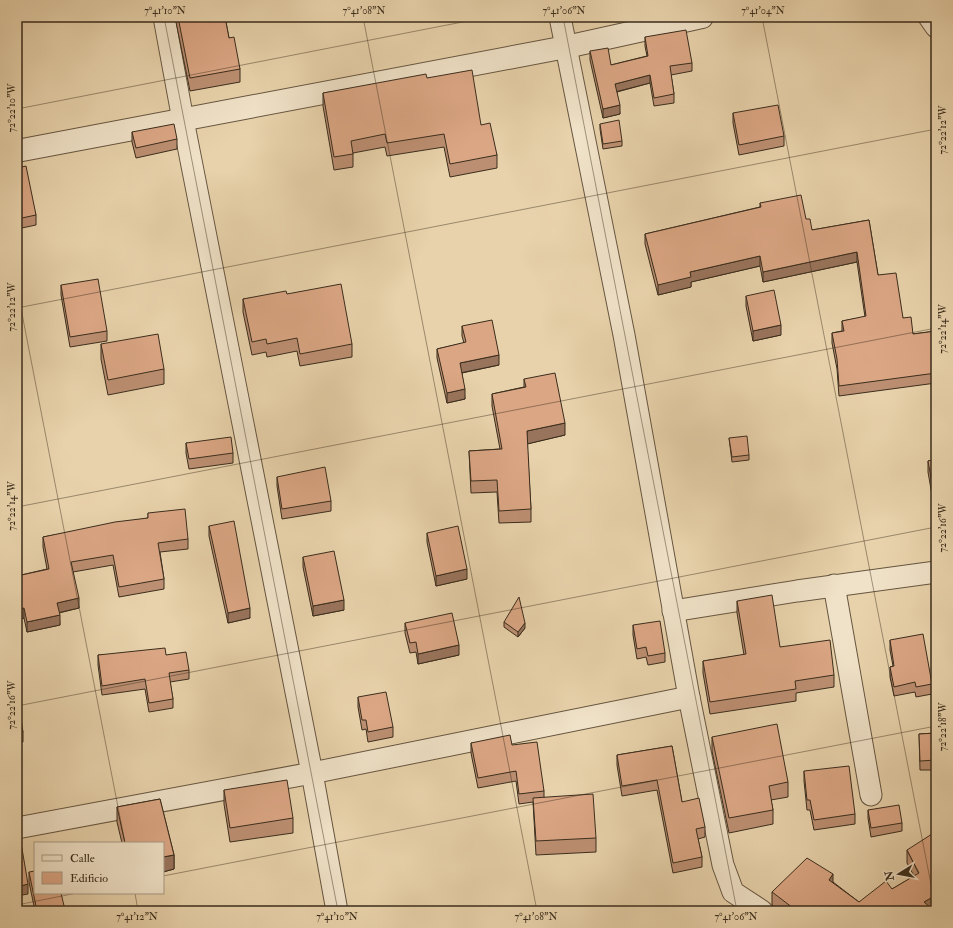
<svg xmlns="http://www.w3.org/2000/svg" width="953" height="928" font-family="'IM FELL Double Pica',serif">
<rect width="100%" height="100%" fill="#e8d2ab"/>
<filter id="stains"><feTurbulence type="fractalNoise" baseFrequency=".005" numOctaves="4"/><feColorMatrix values="0 0 0 0 .2 0 0 0 0 .09 0 0 0 0 .02 0 0 0 .5 -.17"/></filter>
<radialGradient id="worn" r=".72"><stop offset=".6" stop-color="#630" stop-opacity="0"/><stop offset="1" stop-color="#630" stop-opacity=".3"/></radialGradient>
<g fill="none" stroke-linecap="round" stroke-linejoin="round">
<defs>
<g id="minor">
<polyline points="164,17 183,120 312,773 337,911"/>
<polyline points="560,17 624,335 689,697 723,865 733,892 762,911"/>
<polyline points="929,17 936,27"/>
<polyline points="834,585 871,795"/>
<polyline points="673,611 797,591 936,572"/>
<polyline points="17,828 312,773 689,697"/>
</g>
<polyline id="tertiary" points="17,151 566,47 702,17"/>
</defs>
<use href="#minor" stroke="#665640" stroke-width="23"/>
<use href="#tertiary" stroke="#665640" stroke-width="24"/>
<use href="#minor" stroke="#f0e2c8" stroke-width="21"/>
<use href="#tertiary" stroke="#f0e2c8" stroke-width="22"/>
</g>
<g fill="#bc8f72" stroke="#3a2d1d">
<polygon points="175,17 225,17 229,38 240,69 240,82 190,91"/>
<polygon points="645,37 692,63 692,71 671,75 674,94 674,103 654,106 650,83 617,92 620,114 603,118 590,60 590,51 611,65 647,56 645,46"/>
<polygon points="427,78 481,125 497,155 497,168 450,177 444,147 387,156 385,147 353,153 353,167 334,170 323,106 323,93"/>
<polygon points="733,113 784,136 784,146 739,155 733,123"/>
<polygon points="600,124 622,141 622,146 603,149 600,129"/>
<polygon points="132,132 177,139 177,149 136,158 132,142"/>
<polygon points="17,168 36,215 36,225 17,229"/>
<polygon points="760,203 806,219 812,230 869,220 878,275 903,318 913,334 936,331 936,383 839,396 837,369 832,343 832,333 842,331 842,321 865,317 857,262 763,282 760,266 691,282 691,287 658,295 645,244 645,234 760,207"/>
<polygon points="61,285 107,331 107,341 70,347 61,295"/>
<polygon points="287,294 352,344 352,357 300,366 297,351 267,357 266,352 252,355 243,312 243,299"/>
<polygon points="746,296 781,335 753,341 746,306"/>
<polygon points="462,326 499,365 462,373 465,399 447,403 437,358 437,349 464,343 462,336"/>
<polygon points="101,344 164,369 164,384 108,395 101,359"/>
<polygon points="524,379 565,435 527,444 531,509 531,522 499,523 497,492 471,493 469,451 500,449 492,406 492,394 524,387"/>
<polygon points="729,438 749,455 749,460 732,462"/>
<polygon points="186,443 233,453 233,463 189,469 186,453"/>
<polygon points="936,459 936,518 928,472 928,461"/>
<polygon points="277,477 331,501 331,511 282,519 277,486"/>
<polygon points="148,513 188,539 188,549 160,552 164,579 164,589 119,597 113,565 73,572 79,608 59,613 60,625 27,632 24,618 17,620 17,576 47,569 43,547 43,537 148,518"/>
<polygon points="209,526 250,618 228,623 209,536"/>
<polygon points="427,533 467,579 436,586 427,542"/>
<polygon points="303,557 344,610 313,616 303,567"/>
<polygon points="737,601 780,647 834,675 834,687 796,693 796,701 710,714 703,673 703,661 744,655 737,613"/>
<polygon points="504,622 525,628 518,637 504,627"/>
<polygon points="405,623 459,655 418,664 416,652 410,653 405,633"/>
<polygon points="633,625 665,653 665,662 648,665 646,657 637,659 633,635"/>
<polygon points="890,640 932,684 932,694 916,697 915,692 894,696 890,677 890,667 893,666 890,650"/>
<polygon points="98,655 166,655 189,670 189,679 170,682 173,699 173,708 149,712 145,689 102,695 98,665"/>
<polygon points="358,697 393,727 393,737 368,742 366,729 362,730 358,707"/>
<polygon points="17,713 23,732 23,742 18,743 18,752 17,752"/>
<polygon points="936,733 936,770 920,770 919,734"/>
<polygon points="712,737 788,782 788,797 771,800 773,810 773,824 729,833 712,751"/>
<polygon points="471,743 512,745 544,791 544,797 596,838 596,852 536,855 533,802 519,804 516,781 478,788 471,753"/>
<polygon points="672,746 682,802 705,827 705,837 698,839 702,857 702,867 673,873 657,790 622,796 617,765 617,755"/>
<polygon points="804,771 855,814 855,824 814,830 810,810 807,810 804,781"/>
<polygon points="224,790 293,818 293,833 230,842 224,804"/>
<polygon points="160,799 174,855 174,869 163,872 163,843 122,843 117,822 117,807"/>
<polygon points="868,810 902,823 902,831 871,837 868,818"/>
<polygon points="907,850 936,908 933,910 934,911 780,911 772,905 772,892 833,882 859,902 892,889 914,876 907,863"/>
<polygon points="29,872 65,911 35,911 29,882"/>
</g>
<g fill="#99745c" stroke="#3a2d1d">
<polygon points="650,75 650,83 615,92 615,84"/>
<polygon points="620,105 620,114 603,118 603,109"/>
<polygon points="857,252 857,262 763,282 763,272"/>
<polygon points="760,256 760,266 691,282 691,287 658,295 658,285 690,272"/>
<polygon points="781,325 781,335 753,341 753,331"/>
<polygon points="499,355 499,365 460,373 460,363"/>
<polygon points="465,389 465,399 447,403 447,393"/>
<polygon points="565,423 565,435 527,444 527,431"/>
<polygon points="467,569 467,579 436,586 436,576"/>
<polygon points="79,598 79,608 57,613 57,603"/>
<polygon points="344,600 344,610 313,616 313,606"/>
<polygon points="24,608 24,618 17,620 17,610"/>
<polygon points="250,608 250,618 228,623 228,613"/>
<polygon points="60,615 60,625 27,632 27,622"/>
<polygon points="525,623 525,628 518,637 518,632"/>
<polygon points="459,645 459,655 418,664 418,654"/>
<polygon points="174,855 174,869 163,872 163,857"/>
<polygon points="833,874 833,887 829,880"/>
<polygon points="28,884 28,894 17,896 17,887"/>
<polygon points="936,895 936,908 932,911 924,902"/>
</g>
<g fill="#dba684" stroke="#3a2d1d">
<polygon points="178,17 225,17 229,38 234,37 240,69 190,78"/>
<polygon points="686,30 692,63 670,66 674,94 654,98 650,75 615,84 620,105 603,109 590,51 608,48 611,65 648,56 645,37"/>
<polygon points="472,70 481,125 490,123 497,155 450,164 444,134 387,143 385,134 351,141 353,154 334,157 323,93 426,74 427,78"/>
<polygon points="778,105 784,136 739,145 733,113"/>
<polygon points="619,120 622,141 603,144 600,124"/>
<polygon points="174,124 177,139 136,148 132,132"/>
<polygon points="26,166 36,215 17,219 17,168"/>
<polygon points="801,195 806,219 810,219 812,230 869,220 878,275 896,273 903,318 911,317 913,334 936,331 936,373 839,386 837,359 832,333 844,331 842,321 866,316 857,252 763,272 760,256 690,272 691,277 658,285 645,234 761,207 760,203"/>
<polygon points="98,279 107,331 70,337 61,285"/>
<polygon points="341,284 352,344 300,354 297,338 267,344 266,339 252,342 243,299 286,291 287,294"/>
<polygon points="774,290 781,325 753,331 746,296"/>
<polygon points="492,320 499,355 460,363 465,389 447,393 437,349 466,342 462,326"/>
<polygon points="158,334 164,369 108,380 101,344"/>
<polygon points="555,373 565,423 527,431 531,509 499,511 497,480 471,481 469,451 502,449 492,394 526,387 524,379"/>
<polygon points="747,436 749,455 732,457 729,438"/>
<polygon points="231,437 233,453 189,459 186,443"/>
<polygon points="936,459 936,506 928,461"/>
<polygon points="325,467 331,501 282,509 277,477"/>
<polygon points="185,509 188,539 158,543 164,579 119,587 113,555 71,562 79,598 57,603 60,615 27,622 24,608 17,610 17,576 49,569 43,537 115,522 148,518 148,513"/>
<polygon points="234,521 250,608 228,613 209,526"/>
<polygon points="458,526 467,569 436,576 427,533"/>
<polygon points="334,551 344,600 313,606 303,557"/>
<polygon points="772,595 780,647 830,640 834,675 795,681 796,689 710,702 703,661 746,654 737,601"/>
<polygon points="519,597 525,623 518,632 504,622"/>
<polygon points="452,613 459,645 418,654 416,642 410,643 405,623"/>
<polygon points="660,621 665,653 648,656 646,647 637,649 633,625"/>
<polygon points="923,634 932,684 916,687 915,682 894,687 890,667 894,666 890,640"/>
<polygon points="165,648 166,655 186,652 189,670 169,673 173,699 149,703 145,679 102,686 98,655"/>
<polygon points="386,692 393,727 368,732 366,720 362,720 358,697"/>
<polygon points="20,712 23,732 17,733 17,713"/>
<polygon points="777,724 788,782 769,786 773,810 729,818 712,737"/>
<polygon points="936,733 936,760 920,761 919,734"/>
<polygon points="17,734 18,742 17,742"/>
<polygon points="510,735 512,745 537,742 544,791 519,794 516,771 478,778 471,743"/>
<polygon points="672,746 682,802 699,798 705,827 696,829 702,857 673,863 657,780 622,786 617,755"/>
<polygon points="849,766 855,814 814,820 810,800 807,800 804,771"/>
<polygon points="287,780 293,818 230,828 224,790"/>
<polygon points="593,794 596,838 536,841 533,798"/>
<polygon points="160,799 174,855 163,857 163,843 125,843 117,807"/>
<polygon points="899,805 902,823 871,828 868,810"/>
<polygon points="17,831 19,831 28,884 17,887"/>
<polygon points="932,834 936,841 936,895 924,902 934,911 797,911 772,892 807,858 833,874 829,880 859,902 886,881 892,889 919,873 907,850"/>
<polygon points="35,871 35,893 61,893 65,910 62,911 37,911 29,872"/>
</g>
<path fill="none" stroke="#3a2d1d" stroke-width="1" stroke-opacity="0.45" d="M164 17 338 911M363 17 537 911M563 17 737 911M762 17 936 910M17 109 488 17M17 288 125 843M17 308 936 129M17 507 936 328M17 706 936 527M163 876 936 726M135 893 138 911M17 905 77 893"/>
<rect width="953" height="928" fill="none" stroke="#e8d2ab" stroke-width="44"/>
<rect x="34" y="842" width="130" height="52" fill="#f0e2c8" stroke="#a79a84"/>
<rect x="42" y="855" width="20" height="6" fill="#f0e2c8" stroke="#a79a84"/>
<text x="70" y="862" font-size="12" fill="#3a2d1d">Calle</text>
<rect x="42" y="872" width="20" height="12" fill="#dba684" stroke="#a79a84"/>
<text x="70" y="882" font-size="12" fill="#3a2d1d">Edificio</text>
<g transform="translate(899 874) rotate(259)" stroke="#f0e2c8" stroke-width="3" paint-order="stroke">
<path d="M0-3L7 15L0 10L-7 15Z" fill="#3a2d1d"/>
<text y="-6" font-size="11" font-weight="bold" text-anchor="middle" fill="#3a2d1d">N</text>
</g>
<rect x="22" y="22" width="909" height="884" fill="none" stroke="#3a2d1d" stroke-width="1.5"/>
<g font-size="10" text-anchor="middle" fill="#3a2d1d">
<text x="165" y="14">7°41'10"N</text>
<text x="364" y="14">7°41'08"N</text>
<text x="564" y="14">7°41'06"N</text>
<text x="763" y="14">7°41'04"N</text>
<text transform="translate(11 108) rotate(-90)" y="4">72°22'10"W</text>
<text transform="translate(942 130) rotate(-90)" y="4">72°22'12"W</text>
<text transform="translate(11 307) rotate(-90)" y="4">72°22'12"W</text>
<text transform="translate(942 329) rotate(-90)" y="4">72°22'14"W</text>
<text transform="translate(11 506) rotate(-90)" y="4">72°22'14"W</text>
<text transform="translate(942 528) rotate(-90)" y="4">72°22'16"W</text>
<text transform="translate(11 705) rotate(-90)" y="4">72°22'16"W</text>
<text transform="translate(942 727) rotate(-90)" y="4">72°22'18"W</text>
<text x="137" y="920">7°41'12"N</text>
<text x="337" y="920">7°41'10"N</text>
<text x="536" y="920">7°41'08"N</text>
<text x="736" y="920">7°41'06"N</text>
</g>
<rect width="100%" height="100%" filter="url(#stains)"/>
<rect width="100%" height="100%" fill="url(#worn)"/>
</svg>
